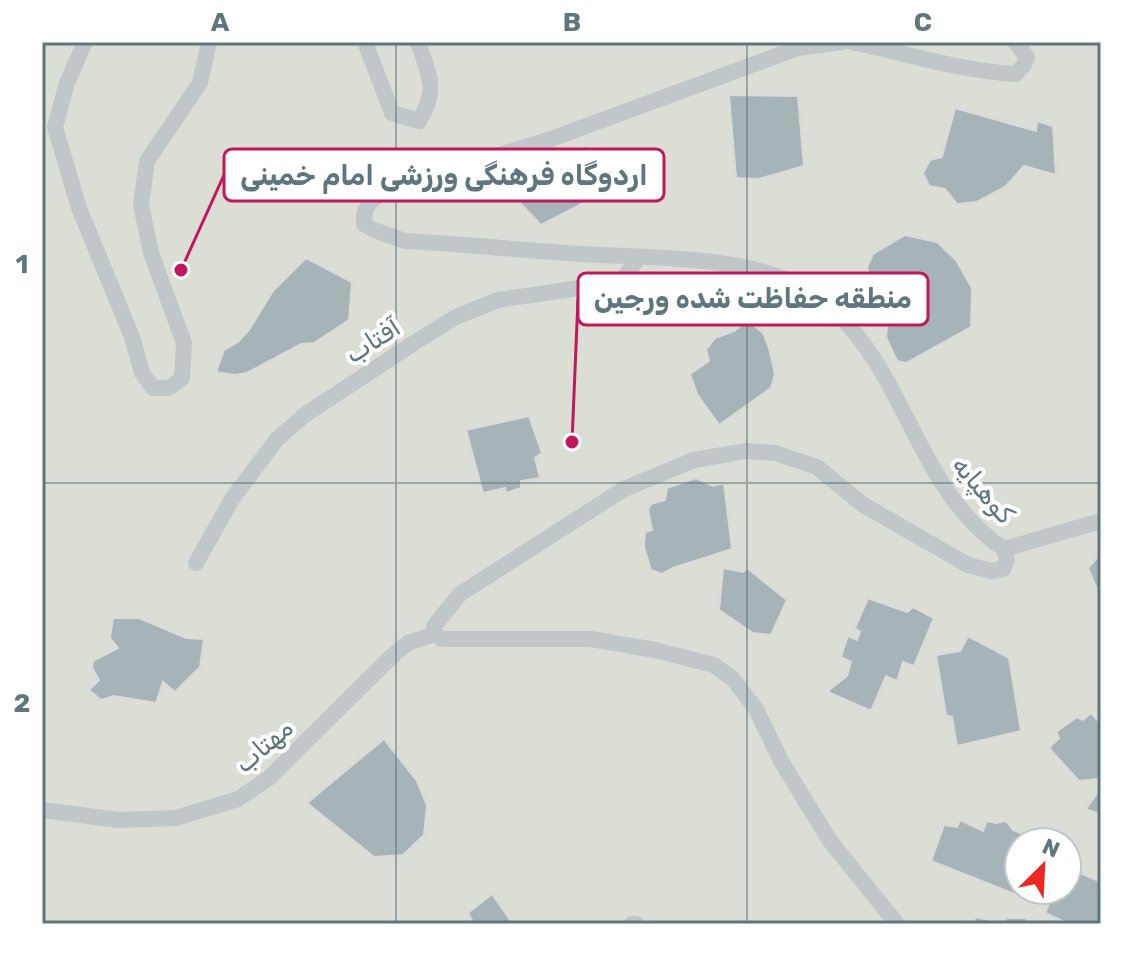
<svg xmlns="http://www.w3.org/2000/svg" width="1143" height="966" font-family="Rubik,Vazirmatn,sans-serif">
<rect width="100%" height="100%" fill="#f9f9f6"/>
<path fill="#daded5" fill-rule="evenodd" d="M42 42H1101V924H42ZM1019 842H1067V890H1019Z"/>
<g fill="#a6b3b7" stroke="#dbdad9" stroke-width="2">
<polygon points="729,95 798,96 804,166 759,179 736,178"/>
<polygon points="955,108 1036,131 1037,121 1053,126 1056,175 1024,166 1005,187 977,202 957,204 945,189 929,186 923,173 930,160 942,157"/>
<polygon points="585,145 616,172 607,185 576,207 541,225 518,201 525,190 522,176 578,155"/>
<polygon points="905,235 937,242 956,260 972,288 971,327 906,363 897,361 886,337 887,327 869,295 873,289 867,267 873,254"/>
<polygon points="306,258 352,282 349,320 314,343 301,344 247,373 235,375 216,372 224,350 238,342 249,330 273,291"/>
<polygon points="748,320 763,333 769,348 775,374 771,388 719,425 697,394 690,374 709,361 706,350 715,338 734,331"/>
<polygon points="529,416 542,453 535,458 540,478 521,481 521,488 506,493 505,488 483,493 466,430"/>
<polygon points="696,478 713,486 724,483 732,549 673,568 662,574 651,570 644,547 645,532 652,530 648,510 651,504 665,500 667,488"/>
<polygon points="1101,553 1101,599 1088,568"/>
<polygon points="723,568 743,572 747,568 787,600 771,635 753,633 719,610"/>
<polygon points="868,598 907,612 913,607 934,618 914,666 903,662 897,681 886,676 871,711 830,693 829,690 847,676 851,662 841,657 848,636 857,640 860,632 855,628"/>
<polygon points="113,618 139,618 186,638 204,639 200,667 175,692 163,682 156,703 114,696 101,700 89,690 99,680 92,668 93,661 118,648 110,638"/>
<polygon points="968,636 1009,658 1021,731 957,746 952,717 946,715 936,655 960,651"/>
<polygon points="1091,713 1101,724 1101,775 1098,779 1079,781 1049,748 1059,738 1056,732 1077,717 1083,720"/>
<polygon points="384,739 417,781 427,805 424,835 403,855 374,857 307,803"/>
<polygon points="1101,788 1101,815 1086,809"/>
<polygon points="960,820 983,831 987,821 996,823 1006,821 1013,830 1043,842 1019,842 1019,890 1025,890 1022,897 931,861 944,825 957,827"/>
<polygon points="1067,867 1101,882 1101,924 1069,924 1045,913 1055,890 1067,890"/>
<polygon points="492,894 513,924 474,924 468,913"/>
<polygon points="975,917 1004,923 1006,918 1026,918 1028,924 974,924"/>
</g>
<g fill="none" stroke-linecap="round" stroke-linejoin="round">
<g stroke="#bfc7c9" stroke-width="16">
<polyline points="85,42 67,83 55,127 79,208 132,337 142,373 153,388 169,388 182,378 184,343 151,253 141,205 147,161 200,83 209,42"/>
<path d="M365 42 392 113 419 121C439 88 429 76 418 42"/>
<path d="M842 42 798 48 551 139 393 188C376 196 362 203 364 224L374 230 405 241C463 244 521 250 580 254 646 258 741 255 800 286 833 304 856 331 876 362 916 427 938 505 1004 549L1007 559 1003 569 991 571 968 565 862 504 817 467 775 453 746 451 694 460 624 489 460 594 434 626 435 634 442 639H591L655 650 714 665 733 679 756 709 781 761 830 841 897 924"/>
<path d="M851 42C906 53 960 71 1016 74L1024 65 1027 57 1015 42"/>
<polyline points="1004,549 1101,521"/>
<polyline points="196,563 232,499 277,439 306,414 414,343 456,317 498,300 621,282 639,257"/>
<polyline points="43,810 118,820 176,818 238,799 269,778 392,656 408,643 435,634"/>
<polyline points="632,924 636,924"/>
</g>
</g>
<path fill="none" stroke="#5e767d" stroke-width="2" stroke-opacity="0.55" d="M396 42V924M747 42V924M42 483H1101"/>
<g text-anchor="middle" dominant-baseline="central" stroke-width="8" stroke-linejoin="round" paint-order="stroke">
<g font-size="26" fill="#5e767d" stroke="#fff">
<text transform="translate(373 341) rotate(-33)">آفتاب</text>
<text transform="translate(983 490) rotate(49)">کوهپایه</text>
<text transform="translate(264 746) rotate(-41)">مهتاب</text>
</g>
</g>
<path fill="none" stroke="#c2185b" stroke-width="3" d="M181 270L224 175M572 442L578 299"/>
<g fill="#c2185b" stroke="#fff" stroke-width="3">
<circle cx="181" cy="270" r="8"/>
<circle cx="572" cy="442" r="8"/>
</g>
<g fill="#fff" stroke="#c2185b" stroke-width="3">
<rect x="224" y="149" width="440" height="52" rx="8"/>
<rect x="578" y="273" width="350" height="52" rx="8"/>
</g>
<g font-size="28" text-anchor="middle" font-weight="bold" fill="#5e767d">
<text x="444" y="185">اردوگاه فرهنگی ورزشی امام خمینی</text>
<text x="753" y="308">منطقه حفاظت شده ورجین</text>
</g>
<rect width="1143" height="966" fill="none" stroke="#ffffff" stroke-width="88"/>
<g transform="translate(1043 866) rotate(24)"><circle r="38" fill="#ffffff" stroke="#bfc8cb" stroke-width="2"/>
<path d="M0-6L14 30L0 20L-14 30Z" fill="#ef2721"/>
<text y="-12" font-size="22" font-weight="bold" text-anchor="middle" fill="#5e767d">N</text>
</g>
<rect x="44" y="44" width="1055" height="878" fill="none" stroke="#5e767d" stroke-width="3"/>
<g font-size="26" text-anchor="middle" font-weight="bold" fill="#5e767d">
<text x="220" y="31">A</text>
<text x="572" y="31">B</text>
<text x="923" y="31">C</text>
<text x="22" y="273">1</text>
<text x="22" y="712">2</text>
</g>
</svg>
